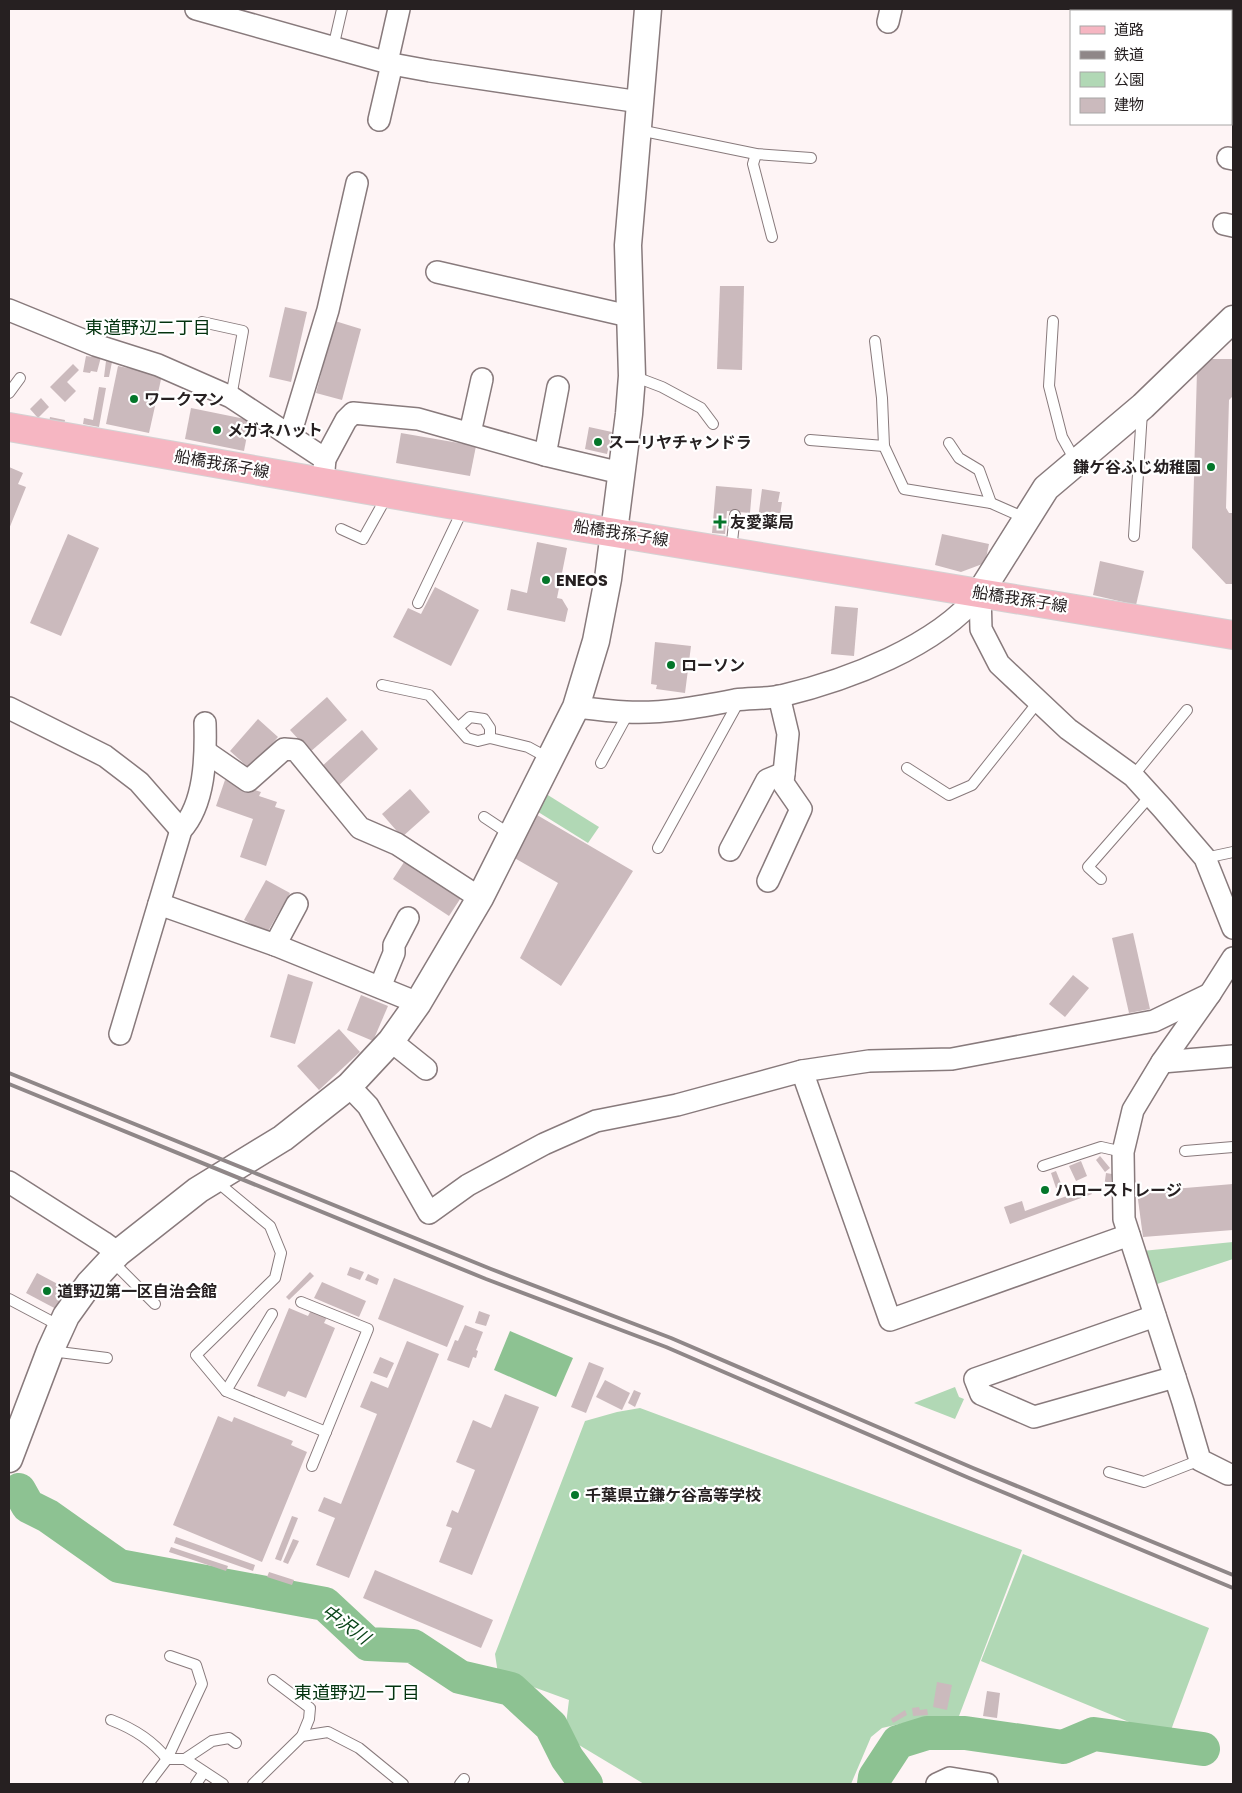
<svg xmlns="http://www.w3.org/2000/svg" width="1242" height="1793" font-family="Poppins,'Noto Sans JP',sans-serif">
<rect width="100%" height="100%" fill="#fef4f5"/>
<g fill="#b1d8b5">
<polygon points="543,792 599,827 588,843 535,810"/>
<polygon points="1233,1242 1233,1259 1154,1285 1142,1251"/>
<polygon points="955,1387 959,1397 964,1399 955,1419 914,1403"/>
<polygon points="640,1408 1022,1550 959,1716 946,1722 904,1723 882,1728 871,1737 851,1784 644,1784 579,1745 566,1724 569,1700 498,1674 495,1654 585,1421 617,1412"/>
<polygon points="1023,1554 1209,1628 1168,1738 981,1661"/>
</g>
<polygon fill="#8dc292" points="510,1331 573,1358 556,1397 494,1370"/>
<g fill="none" stroke-linecap="round" stroke-linejoin="round">
<g stroke="#8dc292" stroke-width="34">
<polyline points="19,1490 28,1506 48,1516 119,1566 325,1604 368,1644 413,1646 460,1677 511,1689 551,1726 567,1758 586,1784"/>
<polyline points="874,1784 875,1777 898,1742 927,1733 965,1733 1063,1747 1094,1734 1203,1749"/>
</g>
</g>
<g fill="#cbbabd">
<polygon points="1231,34 1233,34 1233,81 1231,80"/>
<polygon points="720,286 744,286 742,370 717,369"/>
<polygon points="285,307 307,312 291,382 269,377"/>
<polygon points="335,321 361,329 342,400 316,393"/>
<polygon points="94,355 101,357 97,372 91,371 90,373 83,372 86,356 93,357"/>
<polygon points="1208,359 1233,359 1233,396 1229,400 1226,508 1229,513 1233,513 1233,584 1226,584 1192,548 1197,371"/>
<polygon points="106,361 112,362 109,377 104,377"/>
<polygon points="73,364 79,370 67,382 76,391 65,402 50,387"/>
<polygon points="118,366 162,375 149,433 106,424"/>
<polygon points="99,387 106,388 99,427 83,424 84,418 93,420"/>
<polygon points="41,398 49,407 38,418 30,409"/>
<polygon points="191,408 250,420 244,451 185,439"/>
<polygon points="50,417 65,420 64,426 49,423"/>
<polygon points="589,427 612,432 607,454 585,449"/>
<polygon points="401,433 476,446 470,476 396,463"/>
<polygon points="9,467 23,473 18,484 26,487 9,529"/>
<polygon points="716,486 752,489 750,513 727,511 725,534 712,533"/>
<polygon points="762,489 780,492 778,502 782,502 778,529 757,526"/>
<polygon points="68,534 99,548 61,636 30,623"/>
<polygon points="942,534 989,544 985,563 961,572 935,565"/>
<polygon points="537,542 567,548 557,598 562,599 568,609 565,622 507,610 511,589 527,593"/>
<polygon points="1100,561 1144,571 1136,605 1093,595"/>
<polygon points="435,587 479,610 451,666 393,637 408,608 421,614"/>
<polygon points="835,606 858,608 854,656 831,654"/>
<polygon points="655,642 691,646 685,693 656,689 657,685 651,684"/>
<polygon points="327,697 347,720 310,752 290,730"/>
<polygon points="258,719 278,737 250,769 230,751"/>
<polygon points="362,730 378,749 337,787 320,768"/>
<polygon points="225,780 261,792 259,796 277,802 275,807 285,810 266,866 240,857 253,819 216,806"/>
<polygon points="410,789 430,812 402,837 382,814"/>
<polygon points="537,815 633,871 561,986 520,958 558,883 511,856"/>
<polygon points="408,856 464,893 449,916 393,879"/>
<polygon points="266,880 290,893 267,933 244,920"/>
<polygon points="1133,933 1150,1009 1129,1013 1112,938"/>
<polygon points="288,974 313,982 295,1044 270,1037"/>
<polygon points="1073,975 1089,988 1065,1017 1049,1004"/>
<polygon points="361,995 388,1006 373,1041 347,1030"/>
<polygon points="339,1029 360,1052 319,1090 297,1066"/>
<polygon points="1100,1156 1110,1168 1105,1172 1096,1160"/>
<polygon points="1081,1161 1087,1176 1076,1181 1069,1166"/>
<polygon points="1056,1171 1062,1186 1056,1188 1051,1173"/>
<polygon points="1106,1173 1112,1174 1110,1189 1104,1188"/>
<polygon points="1233,1184 1233,1230 1143,1237 1137,1192"/>
<polygon points="1089,1188 1092,1194 1010,1224 1004,1207 1022,1201 1025,1211"/>
<polygon points="350,1267 364,1272 360,1280 347,1275"/>
<polygon points="310,1272 314,1276 289,1300 286,1297"/>
<polygon points="37,1273 69,1290 58,1310 26,1293"/>
<polygon points="368,1274 379,1279 377,1285 365,1280"/>
<polygon points="394,1278 464,1306 447,1347 378,1319"/>
<polygon points="322,1282 366,1301 359,1317 314,1298"/>
<polygon points="289,1308 308,1316 311,1310 327,1317 324,1323 335,1328 306,1398 288,1391 285,1397 257,1386"/>
<polygon points="479,1311 490,1315 486,1326 475,1323"/>
<polygon points="465,1325 483,1332 476,1350 478,1351 476,1358 473,1357 469,1368 447,1360 455,1340 458,1341"/>
<polygon points="407,1341 439,1354 349,1578 316,1565 335,1518 318,1511 324,1497 341,1504 377,1414 360,1407 371,1381 388,1388"/>
<polygon points="380,1357 394,1363 387,1378 373,1373"/>
<polygon points="589,1362 604,1368 586,1413 571,1407"/>
<polygon points="605,1380 630,1393 622,1410 596,1397"/>
<polygon points="634,1390 641,1393 635,1407 628,1403"/>
<polygon points="505,1394 539,1407 472,1575 439,1562 452,1528 446,1526 452,1510 458,1513 475,1470 456,1462 473,1420 491,1428"/>
<polygon points="218,1416 232,1422 234,1417 293,1441 291,1445 307,1452 262,1562 173,1525"/>
<polygon points="292,1516 298,1518 281,1561 275,1559"/>
<polygon points="176,1537 255,1565 253,1571 174,1543"/>
<polygon points="293,1539 299,1541 288,1564 283,1562"/>
<polygon points="171,1547 228,1566 226,1571 169,1552"/>
<polygon points="375,1570 493,1620 481,1648 363,1598"/>
<polygon points="269,1572 294,1580 292,1585 267,1577"/>
<polygon points="937,1682 952,1685 947,1710 933,1707"/>
<polygon points="987,1691 1000,1693 997,1718 983,1716"/>
<polygon points="919,1707 920,1710 927,1709 928,1715 913,1716 912,1708"/>
<polygon points="905,1710 907,1715 893,1723 891,1719"/>
</g>
<g fill="none" stroke-linecap="round" stroke-linejoin="round">
<defs>
<g id="service">
<polyline points="333,48 342,9"/>
<polyline points="639,130 756,154 811,158"/>
<polyline points="756,154 753,164 772,237"/>
<polyline points="1053,321 1049,386 1062,437 1076,462"/>
<polyline points="202,322 243,331 231,397"/>
<polyline points="875,341 882,398 884,446 904,489 991,503 1025,518"/>
<polyline points="633,376 662,387 701,408 713,424"/>
<polyline points="9,393 20,378"/>
<polyline points="810,440 884,446"/>
<polyline points="949,443 959,458 979,470 991,503"/>
<polyline points="341,529 363,539 387,496"/>
<polyline points="1134,536 1142,412"/>
<polyline points="731,550 735,515"/>
<polyline points="418,603 463,509"/>
<polyline points="382,685 429,695 467,738 478,741 490,738 528,747 550,759"/>
<polyline points="459,727 470,717 484,719 490,728 490,738"/>
<polyline points="601,763 625,719 627,712"/>
<polyline points="907,768 949,795 972,785 1038,702"/>
<polyline points="1133,776 1187,710"/>
<polyline points="484,817 511,835"/>
<polyline points="658,848 739,701"/>
<polyline points="1205,858 1233,852"/>
<polyline points="1101,879 1088,867 1151,795"/>
<polyline points="1185,1151 1233,1147"/>
<polyline points="1043,1166 1101,1147 1123,1152"/>
<polyline points="216,1181 270,1226 281,1253 275,1278 196,1355 226,1391 326,1432"/>
<polyline points="112,1261 155,1304"/>
<polyline points="9,1299 60,1326"/>
<polyline points="301,1302 368,1329 312,1466"/>
<polyline points="51,1351 107,1358"/>
<polyline points="226,1391 272,1314"/>
<polyline points="1109,1472 1144,1482 1200,1460"/>
<polyline points="273,1680 310,1708 309,1719 302,1736"/>
<path d="M111 1720C132 1728 153 1741 167 1759L202 1684 196 1665 170 1656"/>
<polyline points="185,1759 212,1741 229,1738 236,1743"/>
<polyline points="148,1784 167,1759 185,1759 223,1784"/>
<polyline points="196,1784 204,1772"/>
<polyline points="253,1784 302,1736 328,1732 359,1748 403,1784"/>
<polyline points="460,1784 464,1779"/>
</g>
<g id="minor">
<polyline points="196,9 392,64 430,71 640,102"/>
<polyline points="1202,9 1210,11"/>
<polyline points="1231,18 1233,18"/>
<polyline points="888,22 891,9"/>
<polyline points="387,62 399,9"/>
<polyline points="379,120 392,64"/>
<polyline points="1228,158 1233,159"/>
<polyline points="1224,224 1233,226"/>
<polyline points="437,272 620,314 630,315"/>
<polyline points="9,310 95,345 158,365 231,397 325,459"/>
<polyline points="470,433 482,379"/>
<polyline points="290,435 328,310 357,183"/>
<polyline points="545,455 558,387"/>
<polyline points="318,481 324,470 325,459 346,420 353,413 418,419 545,455 621,473"/>
<polyline points="980,593 981,629 999,664 1068,729 1133,776 1163,809 1205,858 1233,928"/>
<path d="M576 707C593 709 609 711 626 712 663 714 699 707 735 700 750 698 766 699 781 696 848 680 936 647 980 593"/>
<polyline points="9,708 105,756 139,782 181,830"/>
<polyline points="206,752 248,781 284,749 296,750 360,828 397,844 480,898"/>
<polyline points="730,850 767,780 784,773"/>
<polyline points="768,881 801,809 783,783 788,734 779,696"/>
<polyline points="159,904 275,945 418,1003"/>
<polyline points="275,945 297,904"/>
<polyline points="380,987 394,953 394,945 408,918"/>
<path d="M120 1034 181 830C205 804 206 757 205 723"/>
<polyline points="391,1041 426,1069"/>
<polyline points="1162,1062 1233,1056"/>
<polyline points="802,1071 890,1320 1129,1235"/>
<polyline points="349,1086 368,1106 429,1213 468,1185 544,1144 596,1121 677,1105 802,1071 869,1061 952,1059 1154,1021 1210,994"/>
<polyline points="9,1182 103,1242 118,1253"/>
<polyline points="1155,1316 975,1379 981,1394 1034,1417 1175,1377"/>
<polyline points="1228,1474 1200,1460 1183,1402 1124,1219 1123,1152 1133,1110 1162,1062 1210,994 1233,958"/>
<polyline points="937,1784 950,1778 987,1784"/>
</g>
<g id="tertiary">
<polyline points="980,593 1046,488 1143,406 1233,319"/>
<polyline points="9,1459 50,1351 66,1316 89,1284 118,1253 198,1190 283,1138 349,1086 391,1041 418,1003 480,898 576,707 596,641 608,579 629,414 632,376 628,245 648,9"/>
</g>
<polyline id="primary" points="9,427 585,528 1233,635"/>
</defs>
<use href="#service" stroke="#887a7c" stroke-width="12"/>
<use href="#minor" stroke="#887a7c" stroke-width="24"/>
<use href="#tertiary" stroke="#887a7c" stroke-width="29"/>
<use href="#primary" stroke="#d4d2d3" stroke-width="30"/>
<use href="#service" stroke="#fff" stroke-width="10"/>
<use href="#minor" stroke="#fff" stroke-width="21"/>
<use href="#tertiary" stroke="#fff" stroke-width="26"/>
<use href="#primary" stroke="#f6b6c2" stroke-width="28"/>
<g stroke="#8f8788" stroke-width="4">
<polyline points="9,1073 491,1269 671,1338 973,1468 1233,1575"/>
<polyline points="9,1084 486,1279 666,1347 969,1478 1233,1588"/>
</g>
</g>
<g fill="#04762a" stroke="#fff" stroke-width="2">
<circle cx="134" cy="399" r="5"/>
<circle cx="217" cy="430" r="5"/>
<circle cx="598" cy="442" r="5"/>
<circle cx="1211" cy="467" r="5"/>
<path d="M717.5 514.5h5v5h5v5h-5v5h-5v-5h-5v-5h5z"/>
<circle cx="546" cy="580" r="5"/>
<circle cx="671" cy="665" r="5"/>
<circle cx="1045" cy="1190" r="5"/>
<circle cx="47" cy="1291" r="5"/>
<circle cx="575" cy="1495" r="5"/>
</g>
<g text-anchor="middle" dominant-baseline="central" stroke-width="4.5" stroke-linejoin="round" paint-order="stroke">
<g font-size="16" font-weight="bold" fill="#262021" stroke="#fff" text-anchor="start">
<text x="144" y="399">ワークマン</text>
<text x="227" y="430">メガネハット</text>
<text x="608" y="442">スーリヤチャンドラ</text>
<text x="1201" y="467" text-anchor="end">鎌ケ谷ふじ幼稚園</text>
<text x="730" y="522">友愛薬局</text>
<text x="556" y="580">ENEOS</text>
<text x="681" y="665">ローソン</text>
<text x="1055" y="1190">ハローストレージ</text>
<text x="57" y="1291">道野辺第一区自治会館</text>
<text x="585" y="1495">千葉県立鎌ケ谷高等学校</text>
</g>
<g font-size="16" fill="#262021" stroke="#fff">
<text transform="translate(222 464) rotate(10)">船橋我孫子線</text>
<text transform="translate(621 533) rotate(9)">船橋我孫子線</text>
<text transform="translate(1020 599) rotate(9)">船橋我孫子線</text>
</g>
<g font-size="18" fill="#03330f" stroke="#fff">
<text x="148" y="327">東道野辺二丁目</text>
<text x="357" y="1692">東道野辺一丁目</text>
</g>
<g font-size="18" font-style="italic" fill="#0a4519" stroke="#fff">
<text transform="translate(346 1624) rotate(36)">中沢川</text>
</g>
</g>
<rect width="1242" height="1793" fill="none" stroke="#262021" stroke-width="20"/>
<rect x="1070" y="10" width="162" height="115" fill="#ffffff" stroke="#a8a6a6"/>
<rect x="1080" y="26" width="25" height="8" fill="#f6b6c2" stroke="#a8a6a6"/>
<text x="1114" y="35" font-size="15" fill="#262021">道路</text>
<rect x="1080" y="51" width="25" height="8" fill="#8f8788" stroke="#a8a6a6"/>
<text x="1114" y="60" font-size="15" fill="#262021">鉄道</text>
<rect x="1080" y="72" width="25" height="15" fill="#b1d8b5" stroke="#a8a6a6"/>
<text x="1114" y="85" font-size="15" fill="#262021">公園</text>
<rect x="1080" y="98" width="25" height="15" fill="#cbbabd" stroke="#a8a6a6"/>
<text x="1114" y="110" font-size="15" fill="#262021">建物</text>
</svg>
